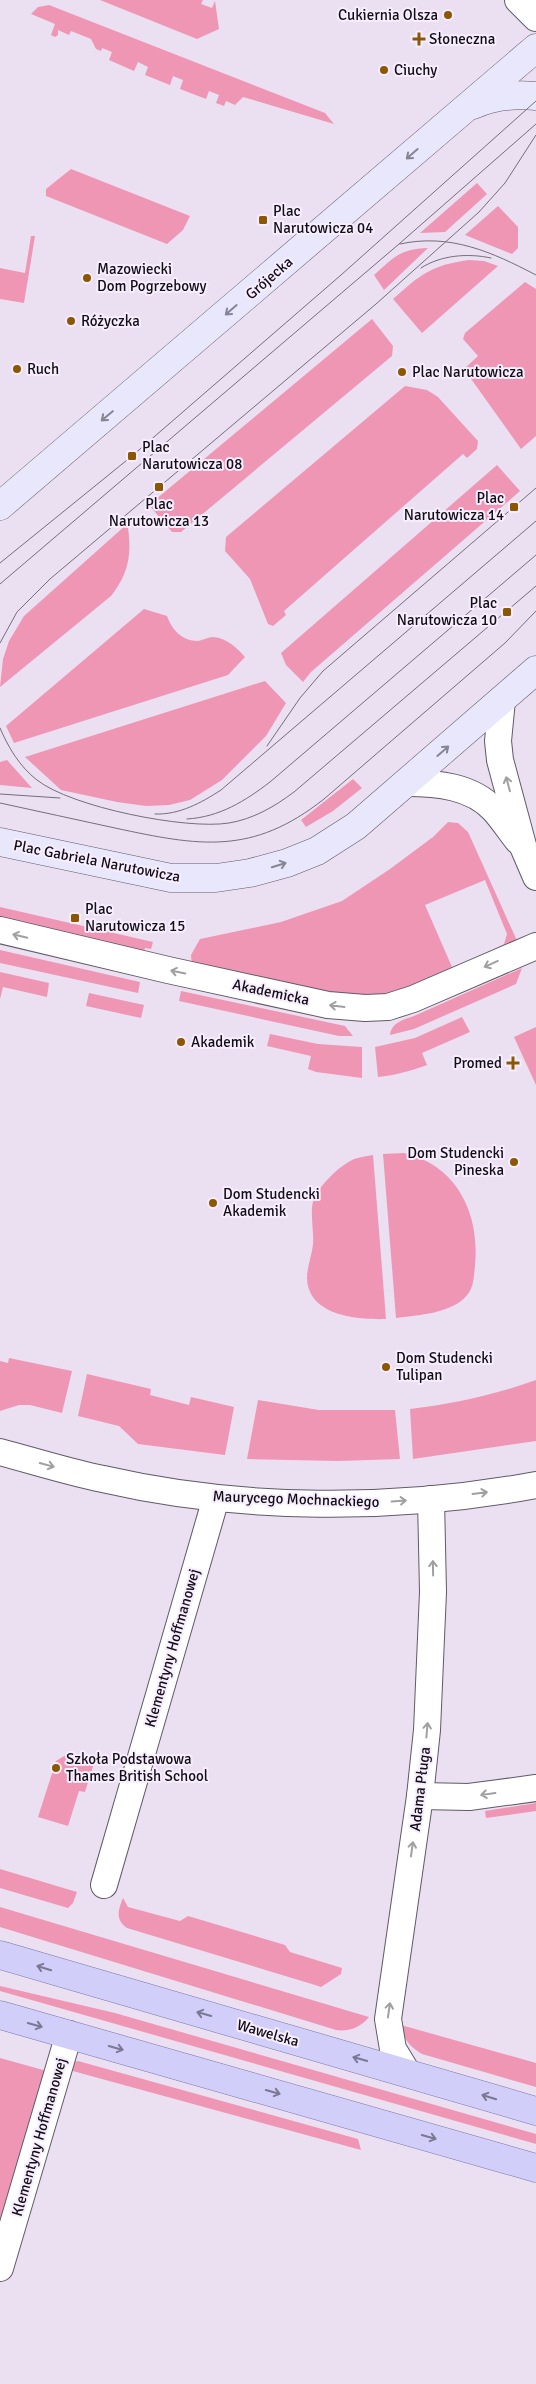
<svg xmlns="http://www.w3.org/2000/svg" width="536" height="2384" font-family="Signika,sans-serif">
<rect width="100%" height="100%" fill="#eae0f1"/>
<g fill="#f096b5">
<polygon points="100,0 203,0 201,4 212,8 215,1 219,29 197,39"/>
<polygon points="49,5 325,113 334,124 243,97 235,105 226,101 224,106 216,103 219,95 209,91 206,99 180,89 183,80 173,76 170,85 145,75 148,67 138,62 134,71 109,60 112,52 102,48 101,51 96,49 91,39 71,31 69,35 58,30 58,35 55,37 51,35 55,24 31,14 38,7"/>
<polygon points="71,169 190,216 183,230 167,244 46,196 46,189"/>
<polygon points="477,183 487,194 445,232 420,233"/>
<polygon points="498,206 518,227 518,248 512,254 465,235"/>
<polygon points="31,236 35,236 24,303 0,299 0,268 25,273"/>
<path d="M428 248 384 290 374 275C394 257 400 249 428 248Z"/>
<path d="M469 260 484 261 498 266 422 333 393 299C420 275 431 265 469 260Z"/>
<polygon points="525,282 536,289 536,436 521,449 464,369 478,356 463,339 465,333"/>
<polygon points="372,319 393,346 392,356 181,532 172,532 149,505"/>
<polygon points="405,386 427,390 438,397 478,441 477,449 467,458 463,454 284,611 286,615 273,626 268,624 250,579 225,551 226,537"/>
<polygon points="497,465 520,491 311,672 303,682 286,665 281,653"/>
<path d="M126 525 128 528C132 555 128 574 111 596L0 687 3 659 9 641 24 616Z"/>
<path d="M144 609 167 616C172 630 182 641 198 641 203 640 208 637 213 637 227 638 237 648 245 657L228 675 14 743 6 726Z"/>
<polygon points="265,681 286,703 266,736 222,780 190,800 169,805 146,806 117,802 61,790 25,757"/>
<polygon points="7,760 32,788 0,785 0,762"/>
<polygon points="353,779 362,788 333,811 306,827 301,820"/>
<polygon points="448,822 458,823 468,832 518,943 495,953 491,951 504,944 507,934 485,880 425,905 452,967 465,962 464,967 378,1001 192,968 191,955 200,939 281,922 342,901 390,869 433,837"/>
<polygon points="0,907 153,942 151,949 145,948 143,956 0,917"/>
<polygon points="0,950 140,982 138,993 0,963"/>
<path d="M522 968 516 984 414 1029 390 1035C392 1022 403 1020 414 1016Z"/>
<polygon points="0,972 49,983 47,997 3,987 0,999"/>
<polygon points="181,991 345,1026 353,1036 339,1036 179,1001"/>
<polygon points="89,993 144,1005 141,1018 86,1006"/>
<path d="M462 1017 470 1032 422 1053 427 1065C410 1071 396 1075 378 1077L375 1047 415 1038Z"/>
<polygon points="536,1027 536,1085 514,1037"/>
<polygon points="270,1034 318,1044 362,1047 362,1078 316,1072 308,1069 311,1056 267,1046"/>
<path d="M404 1153C457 1165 480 1214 475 1265 474 1275 474 1286 468 1294 453 1314 417 1315 396 1318L383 1154Z"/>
<path d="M373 1155 386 1319C358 1320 308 1316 307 1278 307 1267 312 1255 313 1244 314 1233 310 1212 313 1202 318 1186 339 1166 354 1159 360 1157 367 1156 373 1155Z"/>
<polygon points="9,1358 72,1371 62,1413 30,1405 19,1405 0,1411 0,1361 8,1363"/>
<polygon points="87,1374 151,1389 150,1395 189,1405 191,1397 234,1407 225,1455 138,1444 119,1426 78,1416"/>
<path d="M536 1380V1441L413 1459 410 1409C454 1404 494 1395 536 1380Z"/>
<polygon points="258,1400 319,1410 395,1410 400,1459 338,1461 247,1459"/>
<polygon points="69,1753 95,1760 85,1792 79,1791 68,1826 38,1817 56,1761"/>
<polygon points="536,1803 536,1811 486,1818 485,1811"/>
<polygon points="0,1869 77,1892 73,1903 68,1908 0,1888"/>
<path d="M123 1898 128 1907 180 1921 188 1916 285 1945 290 1952 342 1968 341 1974 321 1987 315 1985 127 1928C115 1920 118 1910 123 1898Z"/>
<path d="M0 1907 369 2017C361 2027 349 2032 336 2030L0 1927Z"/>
<polygon points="0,1986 115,2013 536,2134 536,2144 0,1991"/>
<path d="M401 2025 536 2063V2087L422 2054C410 2047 403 2039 401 2025Z"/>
<polygon points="0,2058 47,2071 0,2229"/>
<polygon points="78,2061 358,2139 361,2150 69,2070 74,2062"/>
</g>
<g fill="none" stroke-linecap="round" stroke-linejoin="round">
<defs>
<g id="street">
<polyline points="518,0 536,18"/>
<polyline points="502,700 498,741 500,760 524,849 536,877"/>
<path d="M406 783C437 783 472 786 494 810 503 820 510 831 518 841"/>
<polyline points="0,930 168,970 328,1005 365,1008 388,1007 413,999 536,946"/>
<path d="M0 1452C34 1461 68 1472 103 1479 242 1511 396 1511 536 1485"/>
<polyline points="420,1796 469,1797 536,1788"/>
<polyline points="104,1885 216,1498"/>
<polyline points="407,2072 393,2049 388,2019 420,1796 427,1730 433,1592 431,1499"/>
<polyline points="0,2268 69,2034"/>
</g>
<g id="secondary">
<path d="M473 105C493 96 515 94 536 96"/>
<polyline points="0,506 536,48"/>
<polyline points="0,842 171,878 216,878 250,873 287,863 317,851 356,826 536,670"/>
</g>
<g id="primary">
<polyline points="0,1955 536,2111"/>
<polyline points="0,2015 536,2168"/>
</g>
</defs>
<use href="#street" stroke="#615968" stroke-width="28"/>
<use href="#secondary" stroke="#615968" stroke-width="29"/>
<use href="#primary" stroke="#7a76a7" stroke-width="29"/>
<use href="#street" stroke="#fff" stroke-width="26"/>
<use href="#secondary" stroke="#e8e7fc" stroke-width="28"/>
<use href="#primary" stroke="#d1cefa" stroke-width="28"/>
<g stroke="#756e7a" stroke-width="1">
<path d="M400 244C450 233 492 252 536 275"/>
<path d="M421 268C441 255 468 253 491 258"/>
<polyline points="0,563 132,456 341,275 536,101"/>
<polyline points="0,584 399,244 536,124"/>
<polyline points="0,643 17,612 50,579 376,304 479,212 505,183 536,135"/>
<path d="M0 728C8 747 20 767 37 780 71 807 186 830 229 823 253 819 274 807 294 792L536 586"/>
<polyline points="267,746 300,698 323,671 536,488"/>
<polyline points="0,794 60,798"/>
<path d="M0 803C38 811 77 820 115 828 199 846 252 856 324 799L505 643 536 611"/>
<path d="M155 814C179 815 201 803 221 790L536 521"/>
<path d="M187 819C220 817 245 801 270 782L536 555"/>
</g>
</g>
<defs><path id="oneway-shaft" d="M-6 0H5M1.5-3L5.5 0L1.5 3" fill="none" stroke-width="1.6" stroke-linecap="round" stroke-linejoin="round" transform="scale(1.25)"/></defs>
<g stroke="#878594">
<use href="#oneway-shaft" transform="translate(412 154) rotate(139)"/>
<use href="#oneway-shaft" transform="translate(231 310) rotate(139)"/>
<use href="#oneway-shaft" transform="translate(107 416) rotate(140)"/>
<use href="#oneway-shaft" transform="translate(443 751) rotate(-41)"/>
<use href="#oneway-shaft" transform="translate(279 865) rotate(-17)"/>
</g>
<g stroke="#a09fa1">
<use href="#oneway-shaft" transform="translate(508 784) rotate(-105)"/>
<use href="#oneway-shaft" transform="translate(20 936) rotate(-167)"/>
<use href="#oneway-shaft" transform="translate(491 964) rotate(156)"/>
<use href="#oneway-shaft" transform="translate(178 972) rotate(-168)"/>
<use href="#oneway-shaft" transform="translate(337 1006) rotate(-173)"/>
<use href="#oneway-shaft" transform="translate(47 1465) rotate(15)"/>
<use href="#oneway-shaft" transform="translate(480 1493) rotate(-7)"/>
<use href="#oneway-shaft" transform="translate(399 1501) rotate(-4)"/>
<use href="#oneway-shaft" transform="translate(433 1568) rotate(-91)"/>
<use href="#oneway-shaft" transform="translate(427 1730) rotate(-85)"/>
<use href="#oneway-shaft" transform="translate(488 1794) rotate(172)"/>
<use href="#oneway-shaft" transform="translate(412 1849) rotate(-82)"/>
<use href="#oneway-shaft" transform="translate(389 2010) rotate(-82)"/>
</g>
<g stroke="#7b7892">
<use href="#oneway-shaft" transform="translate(44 1968) rotate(-163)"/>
<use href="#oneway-shaft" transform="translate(204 2014) rotate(-164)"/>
<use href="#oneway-shaft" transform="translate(35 2025) rotate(16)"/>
<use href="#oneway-shaft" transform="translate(116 2048) rotate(16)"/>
<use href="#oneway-shaft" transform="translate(360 2059) rotate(-164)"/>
<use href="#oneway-shaft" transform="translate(273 2092) rotate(16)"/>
<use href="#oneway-shaft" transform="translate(489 2097) rotate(-163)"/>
<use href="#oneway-shaft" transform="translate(429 2137) rotate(16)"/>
</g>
<g fill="#8b5703" stroke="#f7edff" stroke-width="2">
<circle cx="448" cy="15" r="5"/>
<path d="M416.5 31.5h5v5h5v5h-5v5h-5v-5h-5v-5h5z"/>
<circle cx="384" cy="70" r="5"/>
<rect x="258" y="215" width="10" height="10" rx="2.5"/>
<circle cx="87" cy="278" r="5"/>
<circle cx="71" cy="321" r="5"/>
<circle cx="17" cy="369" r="5"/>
<circle cx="402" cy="372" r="5"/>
<rect x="127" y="451" width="10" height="10" rx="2.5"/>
<rect x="154" y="482" width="10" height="10" rx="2.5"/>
<rect x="509" y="502" width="10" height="10" rx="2.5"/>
<rect x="502" y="607" width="10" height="10" rx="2.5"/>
<rect x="70" y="913" width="10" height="10" rx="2.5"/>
<circle cx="181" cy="1042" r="5"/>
<path d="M510.5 1055.5h5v5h5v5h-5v5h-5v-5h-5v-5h5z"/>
<circle cx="514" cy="1162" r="5"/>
<circle cx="213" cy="1203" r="5"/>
<circle cx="386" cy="1367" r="5"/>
<circle cx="56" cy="1768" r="5"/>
</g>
<g text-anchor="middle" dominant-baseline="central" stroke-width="4" stroke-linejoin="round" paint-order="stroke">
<g font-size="15" fill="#110e14" stroke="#f7edff" text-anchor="start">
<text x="438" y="15" text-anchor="end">Cukiernia Olsza</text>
<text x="429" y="39">Słoneczna</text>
<text x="394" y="70">Ciuchy</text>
<text x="273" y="211">Plac<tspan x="273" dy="17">Narutowicza 04</tspan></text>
<text x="97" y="269">Mazowiecki<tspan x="97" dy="17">Dom Pogrzebowy</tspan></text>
<text x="81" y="321">Różyczka</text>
<text x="27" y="369">Ruch</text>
<text x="412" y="372">Plac Narutowicza</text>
<text x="142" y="447">Plac<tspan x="142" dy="17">Narutowicza 08</tspan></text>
<text x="504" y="498" text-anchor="end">Plac<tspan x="504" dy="17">Narutowicza 14</tspan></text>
<text x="159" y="504" text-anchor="middle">Plac<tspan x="159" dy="17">Narutowicza 13</tspan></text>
<text x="497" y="603" text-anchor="end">Plac<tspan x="497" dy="17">Narutowicza 10</tspan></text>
<text x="85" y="909">Plac<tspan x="85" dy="17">Narutowicza 15</tspan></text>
<text x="191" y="1042">Akademik</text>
<text x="502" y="1063" text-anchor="end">Promed</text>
<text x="504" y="1153" text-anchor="end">Dom Studencki<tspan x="504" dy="17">Pineska</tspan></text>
<text x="223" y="1194">Dom Studencki<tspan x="223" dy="17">Akademik</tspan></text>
<text x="396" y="1358">Dom Studencki<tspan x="396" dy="17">Tulipan</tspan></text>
<text x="66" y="1759">Szkoła Podstawowa<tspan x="66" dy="17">Thames British School</tspan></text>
</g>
<g font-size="15" fill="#110e14" stroke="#f7edff">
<text transform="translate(269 278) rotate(-41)">Grójecka</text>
<text transform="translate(97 861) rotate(11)">Plac Gabriela Narutowicza</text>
<text transform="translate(271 992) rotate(12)">Akademicka</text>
<text transform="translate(296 1499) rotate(2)">Maurycego Mochnackiego</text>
<text transform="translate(172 1648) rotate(-74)">Klementyny Hoffmanowej</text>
<text transform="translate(420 1789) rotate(-83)">Adama Pługa</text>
<text transform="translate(268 2033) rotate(16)">Wawelska</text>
<text transform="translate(39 2137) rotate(-74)">Klementyny Hoffmanowej</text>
</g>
</g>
</svg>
